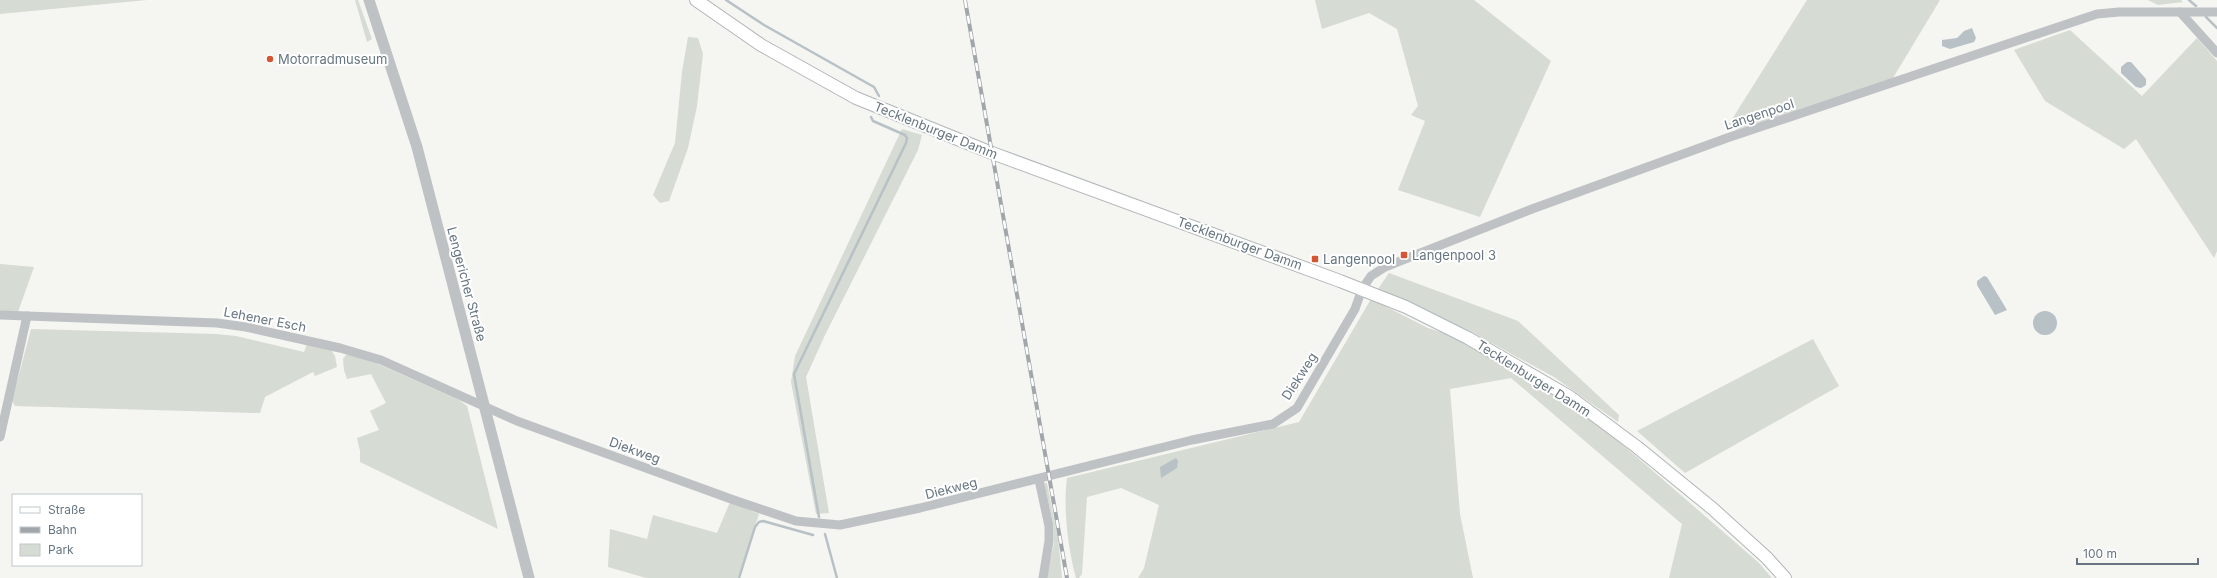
<svg xmlns="http://www.w3.org/2000/svg" width="2217" height="578" font-family="Inter,sans-serif">
<rect width="100%" height="100%" fill="#f5f5f2"/>
<g fill="#d6dbd3">
<polygon points="0,0 147,0 0,14"/>
<polygon points="355,0 358,0 372,39 367,42"/>
<polygon points="1315,0 1474,0 1551,61 1480,217 1398,190 1425,121 1411,115 1418,106 1397,29 1369,13 1322,29"/>
<polygon points="1807,0 1940,0 1893,78 1736,130 1729,124"/>
<polygon points="2148,0 2181,0 2183,2 2158,5"/>
<polygon points="2070,30 2142,96 2197,38 2217,61 2217,251 2214,258 2136,139 2124,149 2045,101 2014,50"/>
<polygon points="688,37 698,38 703,54 697,106 688,148 669,201 660,203 653,195 675,143 682,72"/>
<polygon points="902,129 922,135 918,150 825,335 806,377 829,513 816,514 791,382 795,356"/>
<polygon points="0,264 34,267 18,312 0,311"/>
<polygon points="1389,273 1518,321 1619,415 1618,422 1554,377 1515,356 1470,331 1378,289"/>
<path d="M1371 299 1428 328 1456 337 1551 391 1615 438 1758 562 1772 578H1669L1682 524 1511 378 1450 389 1460 514 1473 578H1138L1144 568 1159 505 1121 488 1087 497 1082 574 1079 578H1076C1068 549 1063 508 1067 478L1299 422Z"/>
<polygon points="31,329 216,334 236,336 304,352 307,344 331,350 335,356 337,367 315,376 313,372 265,397 260,413 15,406 12,401"/>
<polygon points="1813,339 1839,386 1685,473 1637,431"/>
<polygon points="350,353 356,354 459,400 467,406 498,529 360,462 360,451 357,438 379,430 370,411 386,403 371,374 347,379 344,370 343,359 346,355"/>
<polygon points="1044,483 1047,483 1058,539 1062,578 1047,578 1054,543 1054,526"/>
<polygon points="730,502 759,514 738,578 646,578 608,567 610,529 647,539 653,515 717,533"/>
</g>
<g fill="#b7c1c6">
<polygon points="1972,28 1976,38 1974,42 1950,49 1942,46 1942,40 1957,38 1964,31"/>
<polygon points="2127,62 2131,62 2146,79 2146,85 2141,88 2136,87 2121,73 2121,67"/>
<polygon points="1984,276 1987,277 2007,310 1995,315 1977,285 1977,281"/>
<circle cx="2045" cy="323" r="12"/>
<polygon points="1176,458 1178,461 1177,468 1161,478 1160,467"/>
</g>
<g fill="none" stroke-linecap="round" stroke-linejoin="round">
<g stroke="#b7c1c6" stroke-width="2.5">
<polyline points="726,0 764,25 874,87 879,96"/>
<polyline points="2189,0 2196,6"/>
<polyline points="2206,17 2217,28"/>
<polyline points="819,517 794,374 906,143 907,138 905,135 873,121 871,117"/>
<polyline points="825,534 837,578"/>
<polyline points="739,578 755,527 759,522 763,521 813,535"/>
</g>
<defs>
<polyline id="secondary" points="696,0 761,45 856,98 992,153 1340,281 1406,307 1468,338 1570,397 1637,447 1713,509 1767,558 1785,578"/>
</defs>
<use href="#secondary" stroke="#b1b6b9" stroke-width="14"/>
<g stroke="#bec2c5" stroke-width="9">
<polyline points="2180,12 2217,53"/>
<polyline points="0,315 217,323 246,327 340,348 381,360 517,421 731,499 796,521 840,525 920,508 1192,440 1273,424 1297,408 1355,309 1362,289 1371,276 1385,267 1532,209 1727,138 2097,14 2119,12 2217,12"/>
<polyline points="0,437 27,316"/>
<polyline points="1039,480 1049,526 1049,541 1043,578"/>
</g>
<polyline stroke="#bec2c5" stroke-width="11" points="369,0 417,147 529,578"/>
<use href="#secondary" stroke="#fff" stroke-width="12"/>
<defs>
<polyline id="rail" points="965,0 1067,578"/>
</defs>
<use href="#rail" stroke="#a0a6aa" stroke-width="4"/>
<use href="#rail" stroke="#fff" stroke-width="2.5" stroke-dasharray="8" stroke-linecap="butt"/>
</g>
<g fill="#d55632" stroke="#fff" stroke-width="1.5">
<circle cx="270" cy="59" r="4"/>
<rect x="1400" y="251" width="8" height="8" rx="2"/>
<rect x="1311" y="255" width="8" height="8" rx="2"/>
</g>
<g text-anchor="middle" dominant-baseline="central" stroke-width="4" stroke-linejoin="round" paint-order="stroke">
<g font-size="13" fill="#667580" stroke="#fff" text-anchor="start">
<text x="278" y="59">Motorradmuseum</text>
<text x="1412" y="255">Langenpool 3</text>
<text x="1323" y="259">Langenpool</text>
</g>
<g font-size="13" fill="#667580" stroke="#fff">
<text transform="translate(1759 114) rotate(-18)">Langenpool</text>
<text transform="translate(936 130) rotate(22)">Tecklenburger Damm</text>
<text transform="translate(1240 243) rotate(20)">Tecklenburger Damm</text>
<text transform="translate(467 284) rotate(75)">Lengericher Straße</text>
<text transform="translate(265 319) rotate(11)">Lehener Esch</text>
<text transform="translate(1299 376) rotate(-57)">Diekweg</text>
<text transform="translate(1534 378) rotate(32)">Tecklenburger Damm</text>
<text transform="translate(635 450) rotate(20)">Diekweg</text>
<text transform="translate(951 488) rotate(-14)">Diekweg</text>
</g>
</g>
<rect x="12" y="494" width="130" height="72" fill="#ffffff" stroke="#c2c8cc"/>
<rect x="20" y="507" width="20" height="6" fill="#ffffff" stroke="#c2c8cc"/>
<text x="48" y="514" font-size="12" fill="#667580">Straße</text>
<rect x="20" y="527" width="20" height="6" fill="#a0a6aa" stroke="#c2c8cc"/>
<text x="48" y="534" font-size="12" fill="#667580">Bahn</text>
<rect x="20" y="544" width="20" height="12" fill="#d6dbd3" stroke="#c2c8cc"/>
<text x="48" y="554" font-size="12" fill="#667580">Park</text>
<path d="M2077 558v6h121v-6" fill="none" stroke="#667580" stroke-width="2"/>
<text x="2083" y="558" font-size="12" fill="#667580" stroke="#ffffff" stroke-width="3" paint-order="stroke">100 m</text>
</svg>
